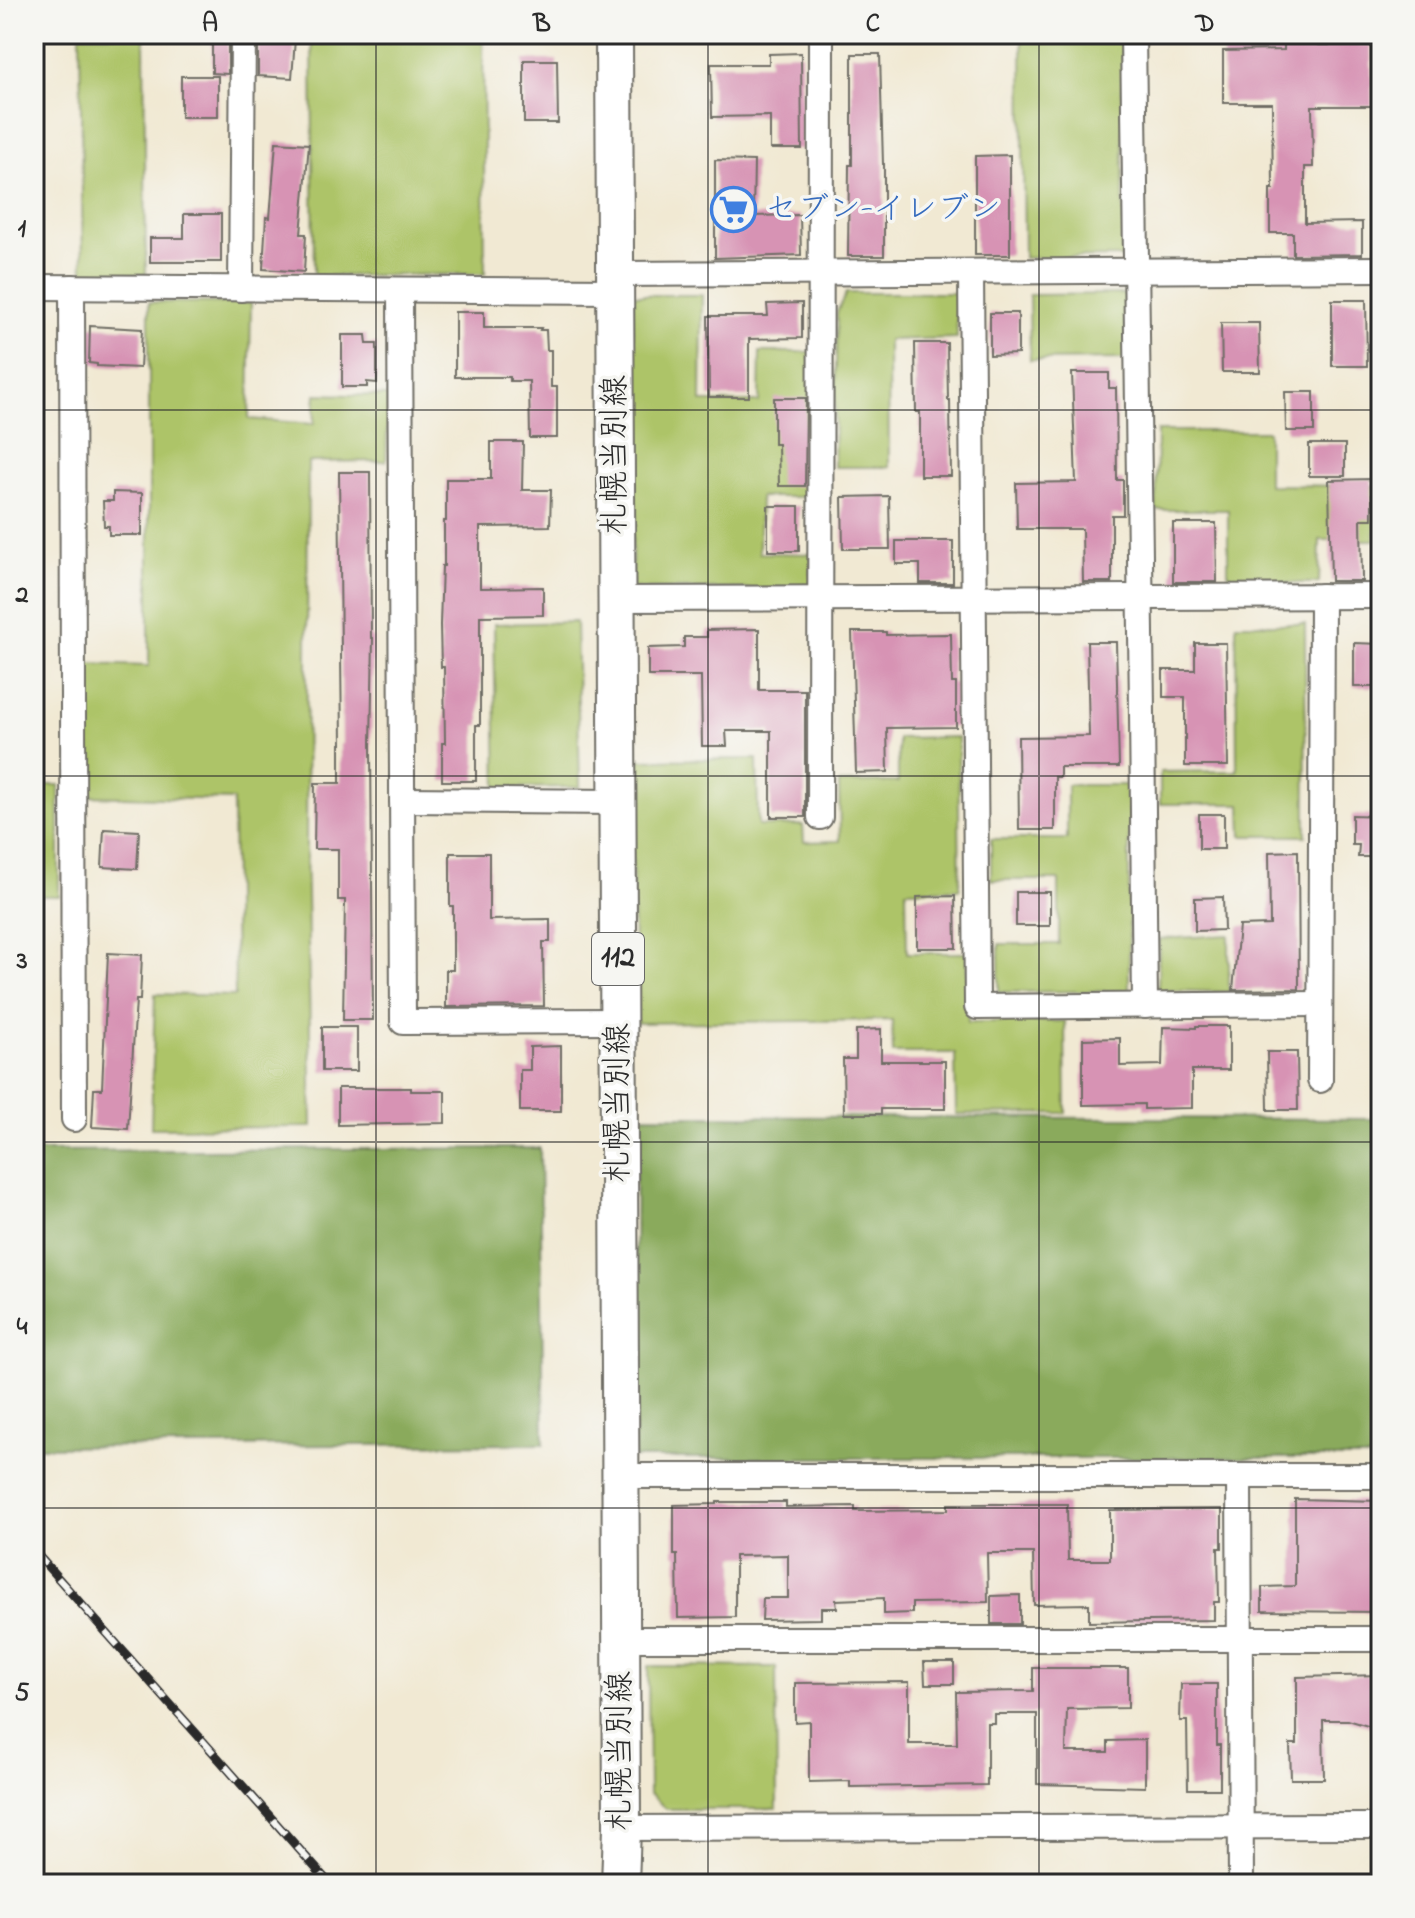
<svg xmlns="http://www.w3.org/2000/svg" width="1415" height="1918" font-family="'Indie Flower','Klee One',sans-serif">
<rect width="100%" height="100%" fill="#f6f6f2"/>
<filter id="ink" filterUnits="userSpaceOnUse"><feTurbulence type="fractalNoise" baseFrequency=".0125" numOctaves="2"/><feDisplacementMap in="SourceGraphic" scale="16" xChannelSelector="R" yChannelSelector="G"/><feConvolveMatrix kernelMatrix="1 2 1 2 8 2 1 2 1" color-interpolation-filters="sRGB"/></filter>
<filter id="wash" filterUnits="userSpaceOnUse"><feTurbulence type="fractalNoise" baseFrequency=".006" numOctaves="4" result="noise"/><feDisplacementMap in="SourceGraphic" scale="32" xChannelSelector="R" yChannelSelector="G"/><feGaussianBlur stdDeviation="1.8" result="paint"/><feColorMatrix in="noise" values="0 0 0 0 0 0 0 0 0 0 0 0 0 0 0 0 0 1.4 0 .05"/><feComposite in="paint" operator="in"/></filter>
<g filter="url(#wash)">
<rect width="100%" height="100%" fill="#f1e9d3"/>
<g fill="#adc468" stroke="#6c784a" stroke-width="2">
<polygon points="483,34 485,274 314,276 312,35"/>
<polygon points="1022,34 1122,34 1124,257 1024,258"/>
<polygon points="80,35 144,35 146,275 83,275"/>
<polygon points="846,293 956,293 957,338 888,340 889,467 834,467 837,312"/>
<polygon points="1127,294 1128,359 1030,360 1029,295"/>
<polygon points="633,295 702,295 701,402 759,402 760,352 812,352 811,497 760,497 759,553 811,554 811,589 632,589"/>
<polygon points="149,302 251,303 249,419 314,424 316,394 388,396 386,461 308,462 306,847 312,1127 151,1128 155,994 235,996 233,800 86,796 88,664 149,666"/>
<polygon points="1157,431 1268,431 1268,485 1376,486 1375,540 1320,540 1319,583 1228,583 1228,510 1156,510"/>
<polygon points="576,622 580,787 497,788 494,624"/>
<polygon points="1236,624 1305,624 1306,836 1242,836 1241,804 1160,804 1160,772 1237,771"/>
<polygon points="958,737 960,889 906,890 907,953 967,953 968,1022 1065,1021 1066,1113 956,1114 955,1053 893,1053 892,1020 635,1023 631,760 757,759 758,826 803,825 804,842 840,841 839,783 898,782 898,738"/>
<rect x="34" y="785" width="25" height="111"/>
<polygon points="1067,785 1129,785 1129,991 999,992 999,944 1059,944 1059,880 991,880 991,839 1067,839"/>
<polygon points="1229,935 1229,992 1158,990 1159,939"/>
<polygon points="648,1666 776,1667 777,1809 666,1809 649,1793"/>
</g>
<g fill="#8aaa5c" stroke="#5a6a44" stroke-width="2">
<polygon points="636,1116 1381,1119 1381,1458 634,1458"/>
<polygon points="540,1148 544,1444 34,1447 34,1151"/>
</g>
<g id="blocks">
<g fill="#d793b4">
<polygon points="1318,34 1318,45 1371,45 1372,106 1312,106 1313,167 1305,167 1305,223 1362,222 1362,254 1293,255 1293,233 1270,233 1270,189 1273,189 1272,103 1223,103 1223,51 1284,50 1284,35"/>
<polygon points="212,35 228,35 228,74 212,73"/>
<polygon points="258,37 295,39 292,78 258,76"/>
<polygon points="801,53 802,149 770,149 770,116 712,117 711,64 769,64 769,54"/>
<polygon points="852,54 880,54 883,164 884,164 884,256 848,256 849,165 852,165"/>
<polygon points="524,60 557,60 558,123 524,123"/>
<rect x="181" y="76" width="37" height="41"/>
<polygon points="276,142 309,144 301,234 306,234 304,272 263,269 266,217 270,218"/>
<polygon points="1010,155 1010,255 975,255 975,156"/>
<polygon points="715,160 754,161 753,216 800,215 801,255 715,258"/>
<polygon points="184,214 221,214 221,262 150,262 150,238 184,238"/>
<polygon points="1332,300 1366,300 1367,366 1332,366"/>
<polygon points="802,303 802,338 749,339 749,397 709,397 708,316 768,316 767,304"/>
<polygon points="455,312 484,312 484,328 541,328 540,330 546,330 547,350 551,350 551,387 557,387 557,438 530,438 529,381 510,381 510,377 455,377"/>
<polygon points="990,313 1018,313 1018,354 990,355"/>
<polygon points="1221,323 1259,323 1260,372 1222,372"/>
<polygon points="90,326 142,329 140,368 97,366 97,364 89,363"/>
<polygon points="342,335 366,335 367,344 377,344 377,383 367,382 367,387 342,387"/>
<polygon points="915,343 947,343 948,400 950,400 951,476 920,476 920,412 916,412"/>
<polygon points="1072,373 1109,373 1109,388 1116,388 1117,480 1123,480 1123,515 1112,515 1112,582 1083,582 1082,529 1017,529 1016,483 1076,482"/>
<polygon points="1285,392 1314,392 1314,431 1286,431"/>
<polygon points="774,398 806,398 805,486 779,486 778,444 774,444"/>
<polygon points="491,442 523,442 522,490 551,490 550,526 480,527 480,588 543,587 543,615 480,616 480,725 476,725 476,781 442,781 442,743 445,743 444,667 441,667 440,625 442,566 444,566 444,521 446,521 446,479 491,479"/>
<rect x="1309" y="444" width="36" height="32"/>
<polygon points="339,472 370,472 371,638 373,638 371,744 373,1020 343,1020 345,900 338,900 338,849 314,849 315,783 340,783 340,744 342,744"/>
<polygon points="1372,479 1372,519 1361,519 1362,581 1331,581 1329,480"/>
<polygon points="113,492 142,493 142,535 109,535 109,526 104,526 103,501 113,501"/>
<polygon points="889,496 890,549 843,549 842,497"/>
<rect x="768" y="506" width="31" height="45"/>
<polygon points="1173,523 1216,523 1217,582 1173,582"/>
<polygon points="896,541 953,541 953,583 920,583 920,564 896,564"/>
<polygon points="759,629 759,690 805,690 805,817 771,817 771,731 726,731 727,746 702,746 701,676 648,676 648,648 684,647 684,637 707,637 707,630"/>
<polygon points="852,632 886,632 886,635 951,634 952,683 956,683 956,727 887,728 888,772 856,773"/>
<polygon points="1087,642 1116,642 1119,767 1060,767 1060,777 1055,777 1055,830 1019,830 1018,737 1089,736"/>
<polygon points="1195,643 1226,643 1228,766 1185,766 1185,697 1163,697 1163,670 1195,670"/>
<polygon points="1354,643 1381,644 1381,687 1354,687"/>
<rect x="1199" y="814" width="25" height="35"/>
<polygon points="1352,815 1381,816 1381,857 1358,857 1359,845 1352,845"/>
<polygon points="104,829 139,831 137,869 102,867"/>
<polygon points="1298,851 1299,989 1233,990 1239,926 1270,925 1269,852"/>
<polygon points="450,853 489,853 489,920 550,919 550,942 543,942 544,1006 446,1007 446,970 453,970 453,906 450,906"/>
<rect x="1016" y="892" width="34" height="34"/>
<polygon points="955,896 956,948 917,948 917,897"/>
<polygon points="1223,897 1224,930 1195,931 1195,898"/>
<polygon points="108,953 142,955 140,1000 136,1000 128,1129 92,1127 94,1089 102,1089"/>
<polygon points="1196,1026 1229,1026 1229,1070 1192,1070 1192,1108 1144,1109 1144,1104 1083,1105 1083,1039 1120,1038 1120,1066 1162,1065 1163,1027 1196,1028"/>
<rect x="322" y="1027" width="35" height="44"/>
<polygon points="881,1029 881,1061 945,1061 945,1109 881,1109 881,1114 844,1114 843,1059 856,1059 856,1030"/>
<polygon points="561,1046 561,1111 520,1111 520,1070 530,1070 530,1047"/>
<polygon points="1267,1052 1297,1052 1298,1110 1268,1110"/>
<polygon points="338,1088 411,1088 411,1091 445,1091 445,1123 338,1125"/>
<polygon points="1295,1499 1381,1501 1381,1612 1262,1611 1262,1587 1295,1586"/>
<polygon points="717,1502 786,1502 786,1507 855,1506 855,1511 948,1510 948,1504 1067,1504 1068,1560 1110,1560 1110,1510 1222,1509 1222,1548 1218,1548 1219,1602 1214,1602 1214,1620 1089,1622 1089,1604 1034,1605 1033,1553 987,1553 988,1602 912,1603 912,1613 884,1614 884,1598 836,1600 837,1608 821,1608 821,1619 762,1620 763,1598 788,1598 788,1555 735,1556 735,1617 678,1618 677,1555 674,1555 674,1505 717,1504"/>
<polygon points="1020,1595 1020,1624 991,1624 991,1596"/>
<polygon points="924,1662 954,1662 954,1684 925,1684"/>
<polygon points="1033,1668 1128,1668 1128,1708 1067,1709 1066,1752 1108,1752 1108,1741 1145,1740 1145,1787 1037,1784 1037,1714 994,1714 994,1723 987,1723 987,1785 850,1787 850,1781 809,1782 809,1721 795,1722 795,1683 909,1682 909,1744 957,1744 956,1692 1033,1691"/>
<polygon points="1381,1675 1381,1730 1348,1720 1323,1720 1324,1779 1291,1779 1290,1744 1297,1744 1297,1677"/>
<polygon points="1181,1684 1217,1684 1217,1745 1220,1745 1220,1789 1188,1789 1187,1721 1180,1721"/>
</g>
</g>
</g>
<g filter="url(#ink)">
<use href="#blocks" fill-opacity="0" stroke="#706e66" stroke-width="2"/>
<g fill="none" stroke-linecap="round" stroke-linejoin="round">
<defs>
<g id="minor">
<path d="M1133 34C1140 358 1141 682 1145 1006"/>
<polyline points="971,272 977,1007 1320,1004"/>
<polyline points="615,274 1381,269"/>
<polyline points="34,287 615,291"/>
<polyline points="72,287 74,1119"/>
<polyline points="241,289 243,34"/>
<polyline points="400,290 403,1022 618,1021"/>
<polyline points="616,599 1381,596"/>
<polyline points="402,800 617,802"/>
<polyline points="820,817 821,34"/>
<polyline points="1320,1080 1322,596"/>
<polyline points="621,1476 1381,1476"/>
<polyline points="1239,1476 1241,1884"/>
<polyline points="621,1639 1381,1639"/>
<polyline points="622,1828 1381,1826"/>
</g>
<polyline id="primary" points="614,34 622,1828 620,1884"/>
</defs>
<use href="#minor" stroke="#706e66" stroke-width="28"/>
<use href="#primary" stroke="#706e66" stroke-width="40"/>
<use href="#minor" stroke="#fff" stroke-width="24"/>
<use href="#primary" stroke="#fff" stroke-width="36"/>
<defs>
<polyline id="rail" points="34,1551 330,1884"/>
</defs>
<use href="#rail" stroke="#2b2b2b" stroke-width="9"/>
<use href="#rail" stroke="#f6f6f2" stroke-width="6" stroke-dasharray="18" stroke-linecap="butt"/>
</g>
</g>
<path fill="none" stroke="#2b2b2b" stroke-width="2" stroke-opacity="0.55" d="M376 34V1884M708 34V1884M1039 34V1884M34 410H1381M34 776H1381M34 1142H1381M34 1508H1381"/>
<defs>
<symbol id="supermarket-ring" viewBox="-11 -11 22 22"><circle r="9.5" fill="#f6f6f2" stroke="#3f7fe0" stroke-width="1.5"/><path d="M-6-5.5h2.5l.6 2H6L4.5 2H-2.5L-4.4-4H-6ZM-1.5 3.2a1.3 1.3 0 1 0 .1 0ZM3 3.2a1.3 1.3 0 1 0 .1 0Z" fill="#3f7fe0"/></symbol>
</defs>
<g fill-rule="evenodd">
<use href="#supermarket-ring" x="708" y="184" width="51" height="51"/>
</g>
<g text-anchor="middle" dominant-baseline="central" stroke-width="7" stroke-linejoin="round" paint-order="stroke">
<rect fill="#f6f6f2" stroke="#686867" stroke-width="2" x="592" y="933" width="52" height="52" rx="6"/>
<g font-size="30" font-weight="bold" fill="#2b2b2b">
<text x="618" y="959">112</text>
</g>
<g font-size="32" fill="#366cbe" stroke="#f6f6f2" text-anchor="start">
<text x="765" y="210">セブン-イレブン</text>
</g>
<g font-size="32" fill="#2b2b2b" stroke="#f6f6f2">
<text transform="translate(616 455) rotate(-90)">札幌当別線</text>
<text transform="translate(619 1103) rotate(-90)">札幌当別線</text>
<text transform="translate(621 1751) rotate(-90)">札幌当別線</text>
</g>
</g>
<rect width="1415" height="1918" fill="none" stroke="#f6f6f2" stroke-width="88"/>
<rect x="44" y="44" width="1327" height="1830" fill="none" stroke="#2b2b2b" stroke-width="3"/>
<g font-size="26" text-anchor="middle" font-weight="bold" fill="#2b2b2b">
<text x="210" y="31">A</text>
<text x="542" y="31">B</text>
<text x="873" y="31">C</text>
<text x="1205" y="31">D</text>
<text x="22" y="236">1</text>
<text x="22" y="602">2</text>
<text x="22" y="968">3</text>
<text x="22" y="1334">4</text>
<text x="22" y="1700">5</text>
</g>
</svg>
